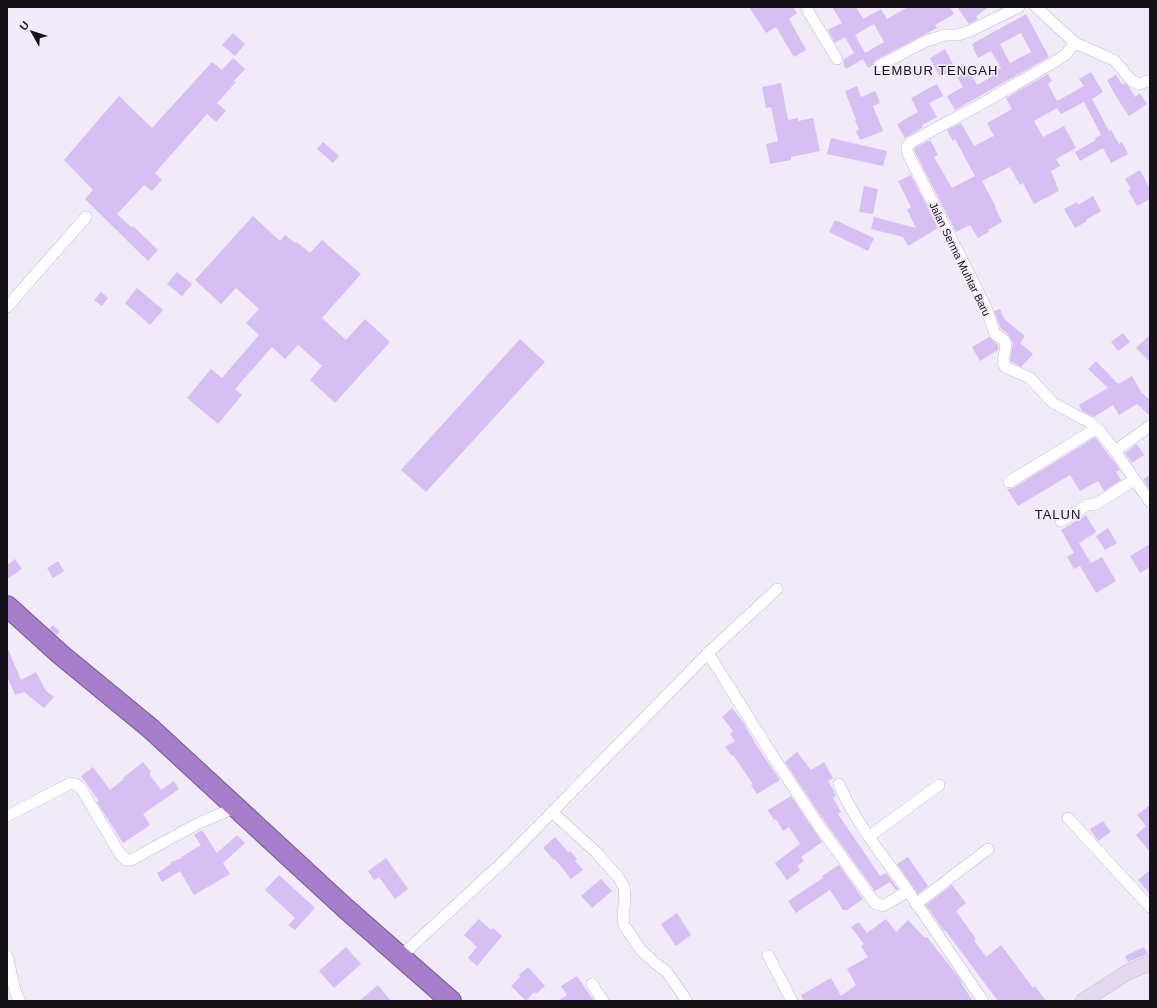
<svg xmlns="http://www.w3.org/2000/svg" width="1157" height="1008" font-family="Helvetica,sans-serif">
<rect width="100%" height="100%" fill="#f1eaf9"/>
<g fill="#d7bef3" fill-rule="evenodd">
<polygon points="749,7 793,7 797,13 789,19 806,50 794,57 776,27 766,33"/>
<path d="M832 7H856L863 19 881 9 887 19 908 7H950L954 14 935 25 937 28 876 60 872 66 868 68 863 59 846 69 843 63 844 59 854 53 845 37 835 43 828 30 842 23ZM874 24 884 42 865 53 855 35Z"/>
<polygon points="957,7 989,7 976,16 978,19 969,24"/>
<path d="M1026 14 1049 57 955 110 947 96 963 87 955 73 968 67 977 85 993 76 991 74 1001 68 991 51 978 58 973 48H974L972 44ZM1021 33 1031 52 1010 63 1000 44Z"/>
<polygon points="233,33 245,44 235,56 222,45"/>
<polygon points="945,49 955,68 940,77 930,58"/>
<polygon points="233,58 245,69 234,81 236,82 217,103 226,111 216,122 207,114 155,173 162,180 152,191 144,185 117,214 132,228 133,226 158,250 148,261 85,199 93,190 64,160 119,96 152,128 212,62 222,70"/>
<polygon points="1091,72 1103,92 1092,99 1109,131 1111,130 1119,144 1122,142 1128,154 1111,163 1103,148 1080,161 1075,152 1096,140 1095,138 1101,135 1084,102 1061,114 1057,108 1034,121 1043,137 1064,126 1076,148 1056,159 1060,166 1051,171 1059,191 1034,204 1023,183 1020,185 1010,167 982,181 996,207 995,207 1002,222 988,230 989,232 978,238 970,225 956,232 914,150 916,147 930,140 938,155 934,157 952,188 975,176 955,139 953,141 947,130 961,123 974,146 994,136 987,123 1012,109 1006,98 1048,74 1052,81 1048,84 1057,101 1084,86 1079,79"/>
<polygon points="1116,75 1122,85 1125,83 1129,87 1135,97 1140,93 1147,104 1129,116 1117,98 1107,80"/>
<polygon points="781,83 788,120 798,118 798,121 813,118 820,151 791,157 791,160 770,164 766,144 778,141 771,107 766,108 762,87"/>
<polygon points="937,84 943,96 929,103 937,117 922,125 923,127 905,138 897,124 918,112 911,98"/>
<polygon points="857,86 861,97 875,91 880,103 873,106 883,131 860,140 856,131 859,130 855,120 856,120 845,91"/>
<polygon points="831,138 887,151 883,166 827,154"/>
<polygon points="323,142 339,156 333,163 317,149"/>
<polygon points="1140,170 1150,189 1150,199 1137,206 1128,190 1131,189 1125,179"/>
<polygon points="911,175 938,228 908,246 903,237 871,229 874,217 916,228 907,210 911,207 898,181"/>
<polygon points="864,186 878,189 873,214 859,212"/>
<polygon points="1093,196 1101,211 1086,220 1087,221 1075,228 1064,209 1077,202 1078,205"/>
<polygon points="253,216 280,241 285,235 295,243 297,242 310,253 322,240 361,274 322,318 346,340 365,319 390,342 335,403 310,380 322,366 298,345 285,359 272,347 235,389 242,395 218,424 187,398 211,369 222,378 259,335 246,323 259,309 236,288 221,304 195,280"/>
<polygon points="835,220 874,238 868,251 829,232"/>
<polygon points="177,272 192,284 182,296 167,284"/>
<polygon points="137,288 163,310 150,325 125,303"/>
<polygon points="101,292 108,298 102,306 94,300"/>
<polygon points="1000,309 1004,319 1025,336 1020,343 1033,354 1021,367 1010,361 1013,343 1008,334 1001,329 994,311"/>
<polygon points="1123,333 1130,342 1118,351 1111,342"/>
<polygon points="1150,335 1150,362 1136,348"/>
<polygon points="989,337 998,345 998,350 980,361 972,347"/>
<polygon points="520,339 545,362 426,492 401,470"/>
<polygon points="1096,361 1118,384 1132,376 1141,392 1150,400 1150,416 1137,404 1119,415 1113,405 1094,417 1082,411 1079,405 1108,388 1088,369"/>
<polygon points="1095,437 1120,470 1116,472 1121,480 1104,491 1098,481 1080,491 1070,475 1018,506 1007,489 1013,488"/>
<polygon points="1137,444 1144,455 1132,463 1125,453"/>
<polygon points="1150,475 1150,490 1143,479"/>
<polygon points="1086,515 1096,532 1079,543 1091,563 1102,557 1116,581 1096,593 1080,566 1074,569 1067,557 1074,553 1061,530"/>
<polygon points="1108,528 1117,543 1105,550 1096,536"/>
<polygon points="1150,544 1150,567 1140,573 1130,556"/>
<polygon points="15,559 22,569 7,579 7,565"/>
<polygon points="58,561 64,571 53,578 47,568"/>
<polygon points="53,625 60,632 56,635 49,629"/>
<polygon points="7,647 21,680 36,672 46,691 54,697 44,708 24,692 15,695 7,676"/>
<polygon points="732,708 743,722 758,748 780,780 757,794 751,785 753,784 733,755 732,756 725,747 735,741 730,734 733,731 722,717"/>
<polygon points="797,752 811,770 824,762 833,778 828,781 836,795 833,798 841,812 838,814 880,876 886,873 898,889 896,890 890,882 875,891 823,819 785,762"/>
<polygon points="143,762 151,772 149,774 161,790 174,781 179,789 143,814 150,825 123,843 97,802 99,801 81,776 93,767 110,790 124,779 123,778"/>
<polygon points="791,796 822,842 801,857 804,861 797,866 800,870 787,880 775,863 800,844 789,827 783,831 776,819 774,820 768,810"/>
<polygon points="1150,805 1150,852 1136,835 1146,826 1137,815"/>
<polygon points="1103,821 1111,832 1098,841 1090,829"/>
<polygon points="202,830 217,853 237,835 245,843 223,863 230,874 194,895 180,871 162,882 157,873 171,864 171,862 182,858 181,857 201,845 194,835"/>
<polygon points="555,837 568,852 570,851 577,859 575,861 583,870 571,879 555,859 554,860 543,848"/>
<polygon points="908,857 928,886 918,894 897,864"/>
<polygon points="386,858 408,889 395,899 379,877 374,880 368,871"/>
<polygon points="839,865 863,899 847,910 843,910 830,890 796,913 788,901 823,878 822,876"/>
<polygon points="1150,870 1150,894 1138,880"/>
<polygon points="279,875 315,908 295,930 288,925 295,918 265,890"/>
<polygon points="601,879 612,891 592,908 581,896"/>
<polygon points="952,885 966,903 956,911 976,939 974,940 986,957 1001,945 1033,988 1035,986 1046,1001 998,1001 945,930 944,931 926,905"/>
<polygon points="677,913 691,935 676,946 661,924"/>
<polygon points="479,919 491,930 493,928 502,936 477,966 468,958 477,947 464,935"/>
<polygon points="886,919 896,932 908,920 925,938 927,937 957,975 962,983 961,983 973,1001 804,1001 801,995 831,978 841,996 856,985 847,969 868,957 861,946 864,944 851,927 859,922 867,933"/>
<polygon points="346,947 361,964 334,988 319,971"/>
<polygon points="1144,947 1148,954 1128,962 1125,956"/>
<polygon points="528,967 545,986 536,994 534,992 526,1001 511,986 520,977 519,975"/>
<polygon points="577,976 594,1001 558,1001 567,995 561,986"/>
<polygon points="378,985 391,1001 359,1001"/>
</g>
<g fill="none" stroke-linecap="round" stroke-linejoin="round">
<defs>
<g id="street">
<polyline points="807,7 808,11 837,59"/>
<polyline points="1036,7 1075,43 1114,60 1132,81 1140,84 1150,80"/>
<polyline points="1075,43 1065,55 1056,61 983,103 911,142 907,147 907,152 985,305 995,334 1004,340 1006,345 1003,362 1005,367 1030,378 1053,403 1089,422 1097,428 1115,451 1150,502"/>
<polyline points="879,66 926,41 945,35 958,35 970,31 1019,7"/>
<polyline points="7,307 86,217"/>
<polyline points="1115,451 1150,426"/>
<polyline points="1009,482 1097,428"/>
<polyline points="1061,521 1087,505 1096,504 1134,480"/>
<polyline points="708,653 774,758 817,823 875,903 883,906 908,891 983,1001"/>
<path d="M839 784C854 821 885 858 908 891"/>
<polyline points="552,812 596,852 618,877 624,887 625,900 623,915 624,925 640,949 654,962 667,972 687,1001"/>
<polyline points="7,816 71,783 77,785 82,790 120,854 126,860 131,860 197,824 236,807"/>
<polyline points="1068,818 1150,907"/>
<polyline points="870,836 939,785"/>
<polyline points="916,904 988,849"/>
<polyline points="768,955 792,1001"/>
<path d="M7 956C11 968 13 993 20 1001"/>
<polyline points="400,957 508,857 708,653 777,589"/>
<polyline points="592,984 603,1001"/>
</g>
<polyline id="secondary" points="1083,1001 1128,972 1150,963"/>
<polyline id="highway" points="7,606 60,654 150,728 344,907 451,1001"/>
</defs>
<use href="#street" stroke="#c1bbc9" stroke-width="12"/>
<use href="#secondary" stroke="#c1bbc9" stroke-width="16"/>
<use href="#highway" stroke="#73598d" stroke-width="22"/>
<use href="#street" stroke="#fff" stroke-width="11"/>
<use href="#secondary" stroke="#e4d8f0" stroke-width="15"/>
<use href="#highway" stroke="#a67ecc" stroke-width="20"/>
</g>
<g text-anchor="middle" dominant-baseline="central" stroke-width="3.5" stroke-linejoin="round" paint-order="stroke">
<g font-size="11" fill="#151318" stroke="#f1eaf9">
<text transform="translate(960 259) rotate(64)">Jalan Serma Muhtar Baru</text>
</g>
<g font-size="13" letter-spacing="1" fill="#151318" stroke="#f1eaf9">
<text x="936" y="70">LEMBUR TENGAH</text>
<text x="1058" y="514">TALUN</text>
</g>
</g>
<rect width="1157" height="1008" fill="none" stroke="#151318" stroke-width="16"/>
<g transform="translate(32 32) rotate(309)" stroke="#f1eaf9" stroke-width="3" paint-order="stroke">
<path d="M0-3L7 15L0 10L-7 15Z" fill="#151318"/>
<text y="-6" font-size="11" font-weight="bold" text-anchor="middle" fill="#151318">U</text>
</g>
</svg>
